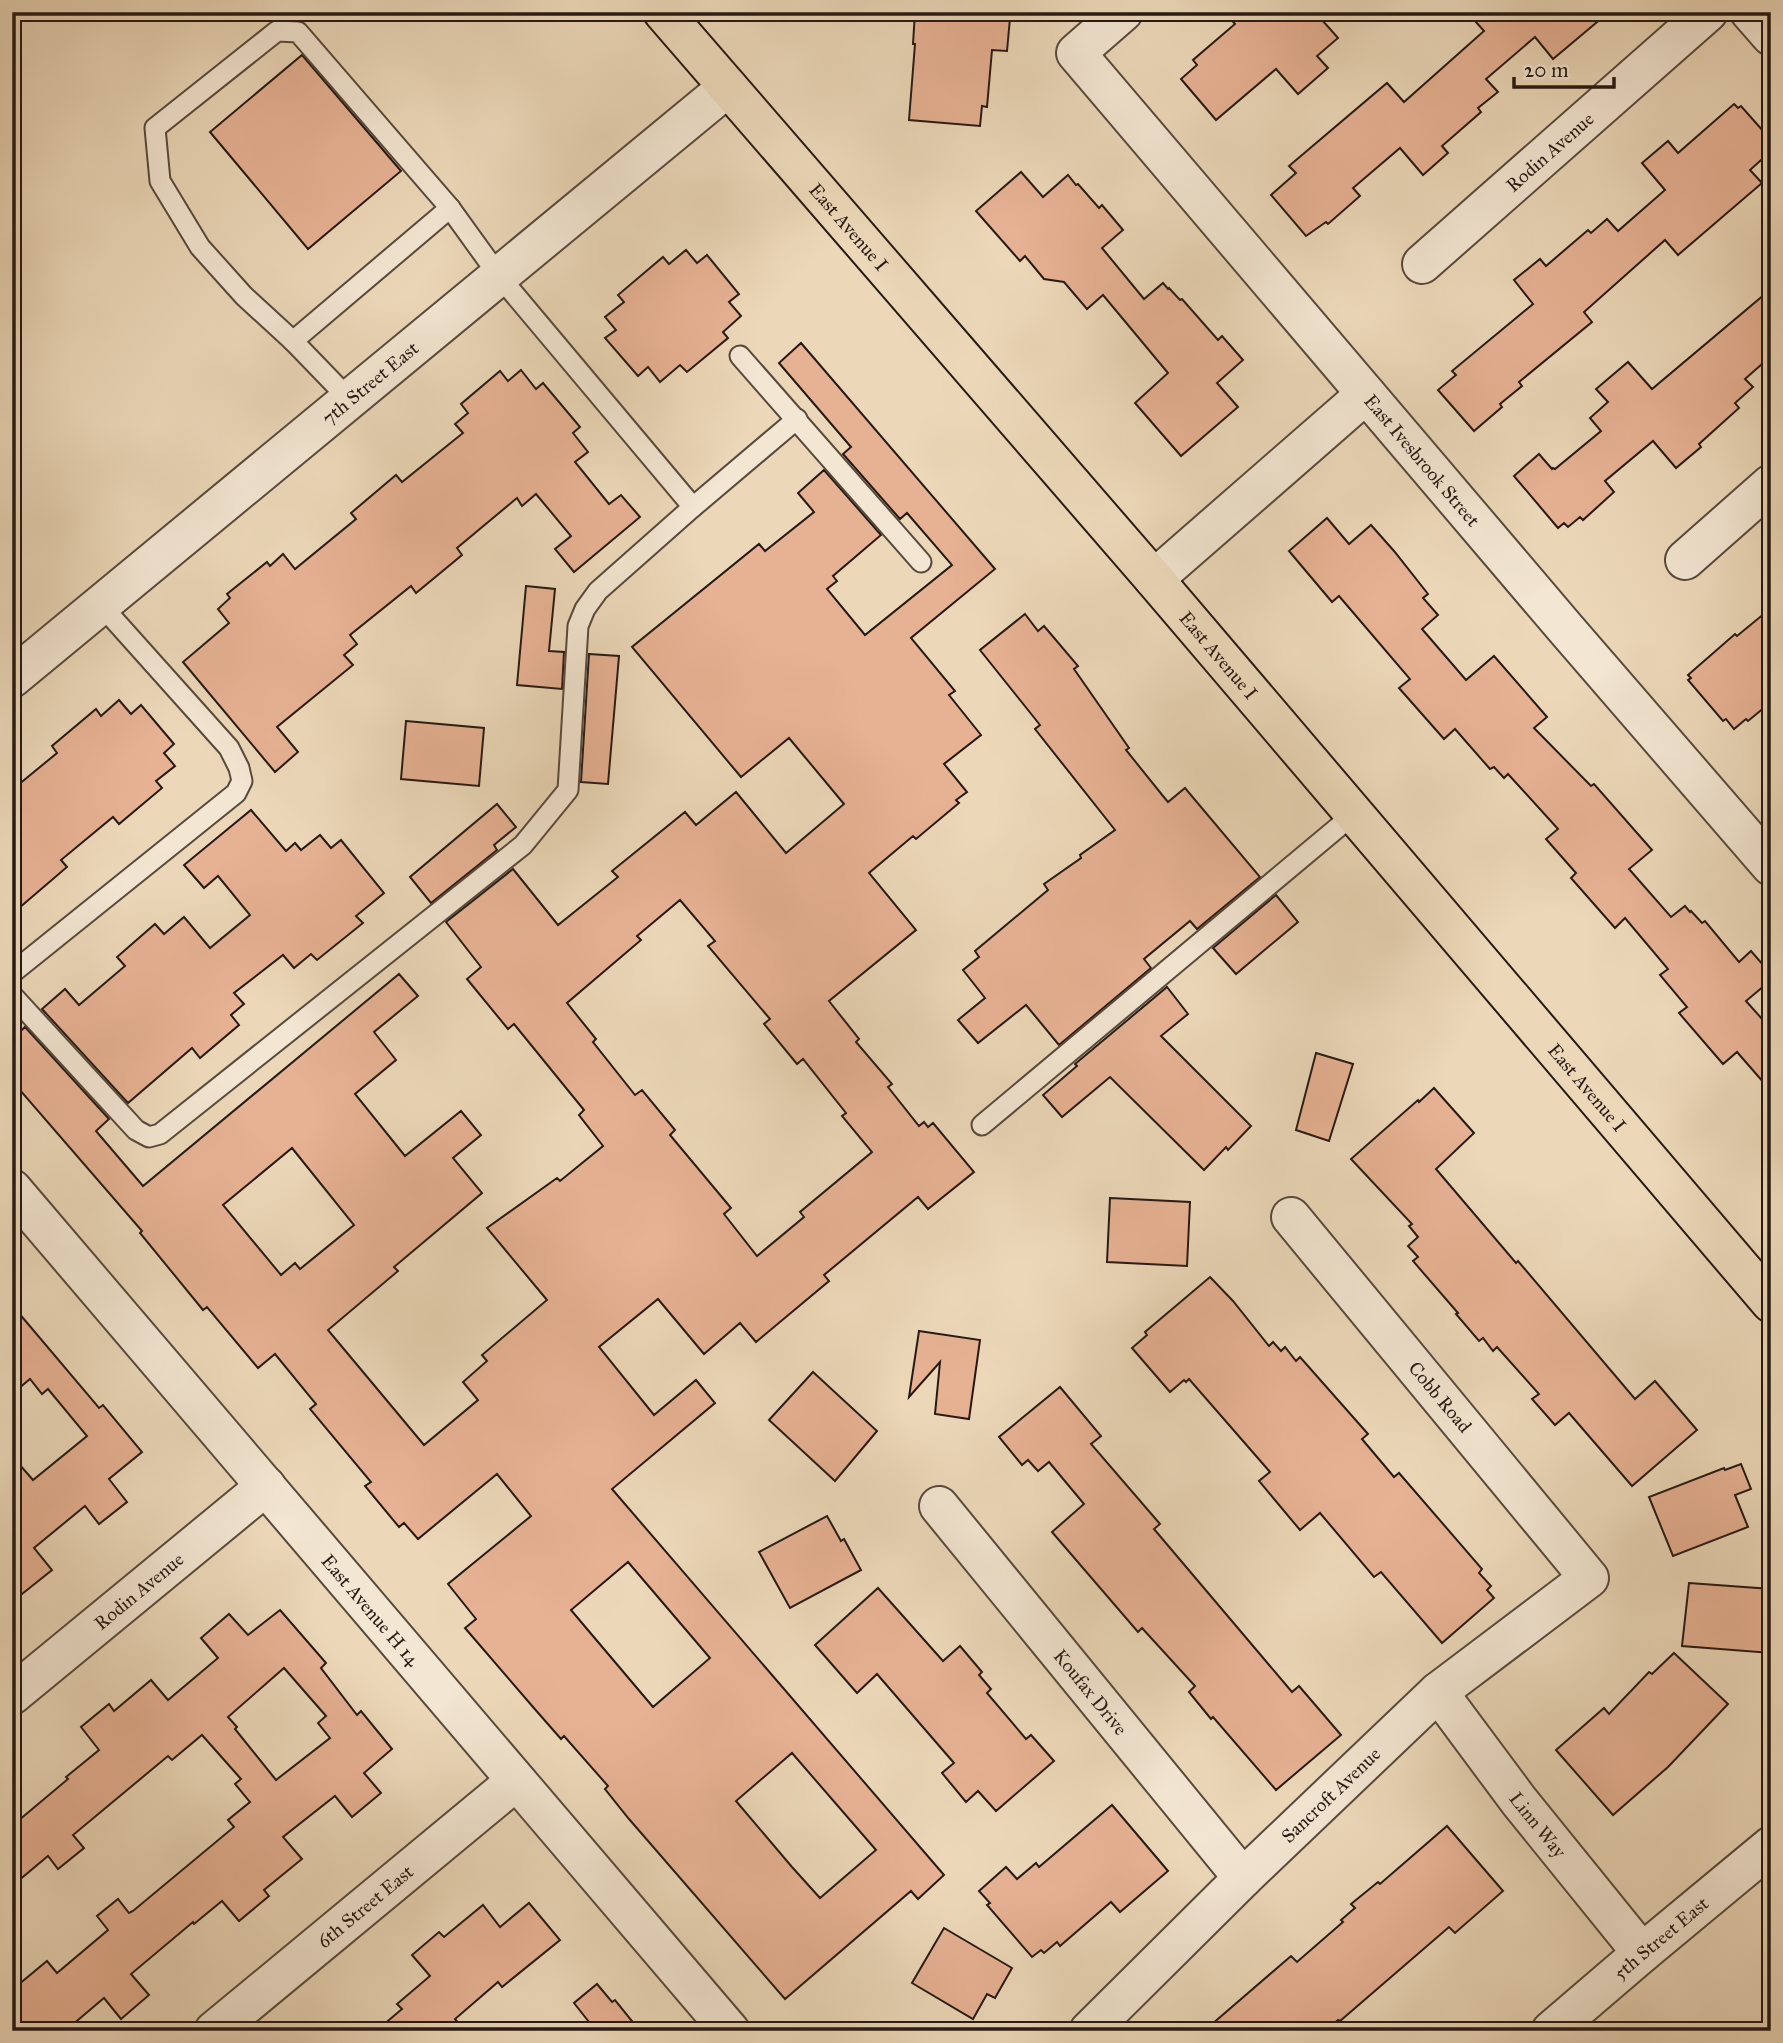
<svg xmlns="http://www.w3.org/2000/svg" width="1783" height="2043" font-family="'IM FELL Great Primer',serif">
<rect width="100%" height="100%" fill="#ecd8b9"/>
<filter id="stains"><feTurbulence type="fractalNoise" baseFrequency=".00286" numOctaves="4"/><feColorMatrix values="0 0 0 0 .2 0 0 0 0 .09 0 0 0 0 .02 0 0 0 .5 -.17"/></filter>
<radialGradient id="worn" r=".72"><stop offset=".6" stop-color="#630" stop-opacity="0"/><stop offset="1" stop-color="#630" stop-opacity=".3"/></radialGradient>
<g fill="#e7b294" stroke="#261914" stroke-width="2" fill-rule="evenodd">
<polygon points="915,12 973,12 973,15 1010,18 1007,51 992,50 987,107 982,106 980,126 909,120 915,44 913,44"/>
<polygon points="1225,12 1315,12 1338,38 1317,56 1328,68 1298,94 1276,69 1216,120 1181,79 1197,65 1193,60 1235,24"/>
<polygon points="1467,12 1609,12 1553,59 1535,37 1486,79 1498,92 1478,108 1481,112 1442,146 1448,153 1423,175 1400,148 1353,188 1360,196 1328,224 1326,222 1306,236 1271,195 1296,173 1289,166 1387,83 1404,102 1484,31"/>
<polygon points="302,55 401,171 308,249 210,132"/>
<polygon points="1734,104 1738,108 1741,106 1771,140 1771,151 1750,170 1762,183 1678,255 1665,240 1584,312 1592,322 1519,382 1522,386 1500,404 1502,407 1474,431 1438,390 1456,375 1452,371 1533,304 1514,280 1540,259 1546,266 1588,230 1591,233 1607,219 1618,231 1665,190 1642,163 1668,141 1678,153"/>
<polygon points="1021,172 1043,197 1068,175 1076,185 1078,184 1099,208 1102,205 1123,230 1102,248 1144,299 1163,283 1168,289 1169,288 1180,300 1182,299 1218,340 1222,336 1243,360 1217,383 1238,407 1181,456 1135,403 1168,373 1103,295 1087,309 1064,282 1044,279 1025,256 1020,261 976,211"/>
<polygon points="686,250 697,263 707,255 739,294 729,302 741,316 723,332 728,338 687,372 680,365 660,382 648,367 638,376 605,338 616,330 605,317 624,302 618,295 663,257 669,264"/>
<polygon points="1771,289 1771,356 1745,379 1753,387 1735,403 1739,408 1699,444 1701,447 1676,468 1653,441 1605,481 1614,492 1583,520 1580,517 1568,527 1564,523 1558,528 1514,476 1539,454 1552,469 1553,468 1555,469 1601,431 1590,418 1608,402 1596,389 1628,362 1652,389"/>
<path d="M801 343 995 569 911 638 955 691 949 695 981 735 944 764 967 792 956 800 959 803 916 839 913 836 869 873 916 930 829 1001 859 1039 856 1042 892 1084 888 1087 919 1126 924 1122 928 1127 933 1123 974 1172 928 1209 918 1197 824 1275 829 1281 756 1342 740 1323 704 1354 658 1299 599 1347 654 1415 696 1380 715 1403 612 1489 944 1875 918 1899 911 1891 785 1999 629 1819 605 1789 608 1786 564 1736 561 1739 533 1707 465 1628 476 1619 448 1584 531 1516 497 1474 418 1539 404 1523 399 1527 365 1486 371 1482 310 1409 316 1404 275 1354 258 1368 207 1307 203 1310 140 1233 142 1231 12 1081V1039L25 1027 109 1119 96 1131 143 1186 399 974 418 996 374 1032 396 1060 355 1094 405 1156 461 1111 481 1135 453 1158 482 1193 394 1267 398 1271 328 1330 424 1445 478 1400 463 1382 487 1361 482 1355 547 1300 487 1228 557 1178 560 1181 603 1146 579 1115 584 1110 514 1024 508 1029 467 979 481 967 446 922 513 869 558 925 618 877 612 871 685 812 696 825 736 792 786 853 844 804 789 738 741 777 632 647 759 544 765 551 814 512 798 493 824 470 881 535 833 576 837 581 827 589 865 635 952 565 907 513 900 519 843 454 851 447 779 363ZM680 900 715 941 708 946 770 1019 764 1024 797 1064 803 1059 846 1113 842 1116 872 1152 800 1212 804 1217 757 1256 724 1214 731 1208 670 1135 675 1130 642 1090 635 1095 593 1042 596 1039 567 1003 641 940 637 936ZM292 1148 354 1225 300 1269 295 1263 281 1275 223 1205ZM628 1562 710 1658 653 1707 571 1610ZM792 1753 876 1850 820 1898 792 1867 736 1801Z"/>
<polygon points="521,370 536,389 543,383 580,427 573,433 588,452 575,462 609,504 621,495 640,517 574,572 555,549 571,536 536,494 522,506 517,498 457,548 462,555 416,593 411,586 350,635 357,644 344,655 353,665 277,727 298,752 275,772 183,662 229,623 218,609 230,598 227,594 267,562 270,566 283,554 295,569 356,519 351,513 396,475 402,482 463,433 455,424 468,413 461,404 500,371 508,381"/>
<polygon points="1327,518 1349,544 1371,525 1394,551 1428,594 1423,598 1438,615 1422,629 1466,680 1494,656 1547,717 1534,728 1591,786 1594,784 1652,850 1629,869 1671,917 1685,906 1690,912 1691,911 1702,923 1705,921 1739,962 1751,951 1771,974 1771,980 1746,1001 1771,1029 1771,1091 1737,1052 1723,1064 1679,1013 1687,1007 1660,975 1668,969 1625,918 1615,928 1571,878 1576,873 1546,839 1558,829 1508,774 1504,778 1494,767 1490,769 1455,729 1444,739 1399,688 1410,679 1339,596 1332,602 1289,551"/>
<polygon points="526,586 555,589 549,651 564,652 562,689 517,685"/>
<polygon points="1771,608 1771,702 1748,721 1746,719 1734,729 1726,719 1723,721 1688,680 1691,678 1688,675 1735,634 1737,636"/>
<polygon points="1025,614 1038,631 1044,626 1078,666 1074,669 1129,748 1126,750 1163,796 1168,802 1185,788 1260,877 1197,929 1190,921 1144,959 1151,968 1059,1045 1026,1005 978,1043 958,1020 985,998 963,970 979,957 975,951 1048,890 1044,884 1081,858 1080,855 1115,830 1035,729 1040,725 980,650"/>
<polygon points="589,654 619,656 608,784 581,782"/>
<polygon points="119,700 131,714 141,705 174,744 164,753 175,766 156,781 162,788 119,824 113,817 61,860 67,867 12,914 12,790 57,753 52,746 96,709 101,716"/>
<polygon points="406,721 484,728 479,786 401,779"/>
<polygon points="497,804 516,827 494,845 497,850 431,903 410,877"/>
<polygon points="251,810 286,851 295,843 301,850 320,835 331,848 341,840 384,893 356,916 363,923 317,960 311,954 294,968 283,955 234,993 244,1004 231,1015 239,1025 200,1058 192,1048 128,1103 42,1009 65,989 79,1005 125,966 117,957 155,924 164,934 184,917 210,948 250,915 218,876 204,888 184,865"/>
<polygon points="1276,895 1298,922 1236,974 1213,948"/>
<polygon points="1167,987 1188,1014 1161,1036 1251,1126 1228,1150 1226,1147 1204,1170 1110,1077 1062,1117 1043,1095 1077,1066 1075,1064"/>
<polygon points="1316,1053 1353,1064 1329,1141 1296,1130"/>
<polygon points="1434,1088 1474,1133 1436,1169 1516,1263 1518,1261 1635,1399 1655,1381 1697,1430 1632,1486 1569,1413 1555,1425 1532,1399 1539,1394 1497,1347 1493,1351 1483,1338 1479,1341 1456,1314 1458,1313 1413,1261 1418,1257 1408,1246 1418,1237 1409,1226 1412,1224 1351,1159 1418,1100 1419,1102"/>
<polygon points="1110,1198 1190,1202 1187,1266 1107,1262"/>
<polygon points="1210,1277 1233,1301 1269,1346 1273,1342 1281,1351 1285,1347 1296,1361 1300,1357 1368,1434 1362,1439 1394,1477 1399,1473 1482,1569 1479,1573 1491,1586 1487,1590 1494,1598 1442,1643 1381,1572 1374,1577 1320,1513 1300,1530 1259,1481 1270,1472 1189,1379 1186,1382 1184,1380 1170,1392 1132,1348 1147,1335 1145,1332"/>
<polygon points="12,1305 99,1408 103,1405 142,1452 109,1479 127,1502 99,1524 85,1506 34,1548 52,1570 12,1602 12,1456 33,1480 87,1436 48,1389 42,1394 30,1379 12,1394"/>
<polygon points="919,1331 980,1340 969,1419 935,1414 940,1362 909,1397"/>
<polygon points="813,1372 877,1431 835,1481 769,1420"/>
<polygon points="1060,1387 1101,1436 1091,1444 1160,1524 1154,1529 1292,1692 1299,1686 1341,1735 1276,1790 1213,1717 1211,1719 1189,1692 1195,1686 1142,1628 1138,1632 1052,1532 1084,1504 1049,1462 1038,1471 1028,1460 1022,1465 999,1437"/>
<polygon points="1741,1464 1751,1489 1735,1495 1748,1527 1673,1556 1649,1497 1724,1468 1725,1470"/>
<polygon points="827,1516 841,1541 844,1539 861,1570 790,1608 759,1552"/>
<polygon points="1689,1583 1771,1589 1771,1653 1682,1646"/>
<polygon points="878,1588 943,1661 960,1646 982,1672 979,1675 991,1689 987,1693 1026,1739 1031,1735 1054,1761 996,1811 978,1791 966,1802 942,1773 954,1763 877,1674 857,1693 815,1645"/>
<path d="M280 1610 326 1663 321 1668 357 1715 361 1711 392 1749 364 1773 381 1793 352 1817 335 1796 283 1837 302 1859 264 1890 269 1896 239 1921 222 1901 194 1924 193 1922 131 1974 149 1995 121 2019 104 1998 65 2031H12V1990L47 1961 57 1973 108 1930 97 1916 118 1899 129 1913 133 1911 234 1827 228 1820 250 1802 235 1784 241 1779 202 1735 172 1760 168 1756 73 1835 84 1848 58 1869 48 1856 12 1886V1826L68 1779 66 1777 99 1750 81 1727 109 1704 114 1711 151 1680 168 1700 218 1658 201 1638 229 1614 248 1635ZM284 1668 326 1716 318 1723 330 1738 276 1780 235 1729 237 1727 228 1717Z"/>
<polygon points="1674,1653 1728,1704 1668,1767 1613,1815 1556,1750 1604,1708 1609,1714 1649,1672 1652,1674"/>
<polygon points="1112,1805 1168,1871 1120,1912 1111,1902 1060,1946 1057,1942 1044,1953 1041,1950 1032,1957 987,1905 990,1903 979,1891 1006,1867 1017,1879 1036,1863 1039,1867"/>
<polygon points="1447,1826 1503,1891 1455,1933 1449,1927 1340,2021 1338,2020 1326,2031 1204,2031 1291,1956 1297,1962 1343,1922 1341,1920 1355,1908 1351,1904 1378,1882 1380,1884"/>
<polygon points="529,1903 560,1940 502,1987 498,1982 455,2019 465,2031 376,2031 402,2009 397,2004 430,1976 412,1955 439,1932 444,1937 483,1905 500,1927"/>
<polygon points="944,1928 1012,1968 995,1998 987,1994 973,2019 912,1983"/>
<polygon points="597,1984 612,2002 615,2000 640,2031 578,2031 589,2022 574,2003"/>
</g>
<g fill="none" stroke-linecap="round" stroke-linejoin="round">
<defs>
<g id="service">
<polyline points="293,341 450,208"/>
<polyline points="740,356 921,562"/>
<polyline points="349,399 293,341 244,296 200,247 160,181 155,128 277,31 298,32 450,208 499,276 693,507"/>
<polyline points="12,973 236,793 242,781 239,768 229,748 101,605"/>
<polyline points="12,995 136,1130 149,1137 160,1134 523,845 568,790 578,626 585,609 598,591 693,507 797,419"/>
<polyline points="982,1125 1354,814"/>
</g>
<g id="minor">
<path id="s1" d="M1123 12 1076 53 1566 629 1771 866"/>
<polyline points="1750,12 1771,36"/>
<path id="s2" d="M1422 264 1708 12"/>
<polyline points="1685,560 1771,484"/>
<polyline points="1154,579 1366,394"/>
<path id="s3" d="M12 678 728 87"/>
<path id="s4" d="M12 1189 730 2031"/>
<path id="s5" d="M939 1506 1243 1878"/>
<path id="s6" d="M1438 1692 1519 1801 1642 1953"/>
<path id="s7" d="M12 1695 266 1486"/>
<path id="s8" d="M214 2031 516 1781"/>
<path id="s9" d="M1089 2031 1243 1878 1438 1692 1589 1578 1291 1217"/>
</g>
<g id="tertiary">
<path id="s10" d="M1551 2031 1642 1953 1771 1846"/>
</g>
<g id="primary">
<path id="s11" d="M663 12 1154 579 1771 1303"/>
</g>
</defs>
<use href="#service" stroke="#58493d" stroke-width="23"/>
<use href="#minor" stroke="#58493d" stroke-width="42"/>
<use href="#tertiary" stroke="#58493d" stroke-width="42"/>
<use href="#primary" stroke="#261914" stroke-width="42"/>
<use href="#service" stroke="#f3e6d2" stroke-width="19"/>
<use href="#minor" stroke="#f3e6d2" stroke-width="38"/>
<use href="#tertiary" stroke="#f3e6d2" stroke-width="38"/>
<use href="#primary" stroke="#ecd8b9" stroke-width="38"/>
</g>
<g text-anchor="middle" dominant-baseline="central" stroke-width="5" stroke-linejoin="round" paint-order="stroke">
<g font-size="19" fill="#261914" stroke="#f3e6d2">
<text stroke="none"><textPath href="#s2" startOffset="170">Rodin Avenue</textPath></text>
<text stroke="none"><textPath href="#s11" startOffset="284">East Avenue I</textPath></text>
<text stroke="none"><textPath href="#s3" startOffset="464">7th Street East</textPath></text>
<text stroke="none"><textPath href="#s1" startOffset="597">East Ivesbrook Street</textPath></text>
<text stroke="none"><textPath href="#s11" startOffset="850">East Avenue I</textPath></text>
<text stroke="none"><textPath href="#s11" startOffset="1418">East Avenue I</textPath></text>
<text transform="translate(1440 1397) rotate(50)">Cobb Road</text>
<text stroke="none"><textPath href="#s7" startOffset="164">Rodin Avenue</textPath></text>
<text stroke="none"><textPath href="#s4" startOffset="553">East Avenue H 14</textPath></text>
<text stroke="none"><textPath href="#s5" startOffset="240">Koufax Drive</textPath></text>
<text stroke="none"><textPath href="#s9" startOffset="338">Sancroft Avenue</textPath></text>
<text stroke="none"><textPath href="#s6" startOffset="166">Linn Way</textPath></text>
<text stroke="none"><textPath href="#s8" startOffset="196">6th Street East</textPath></text>
<text stroke="none"><textPath href="#s10" startOffset="144">5th Street East</textPath></text>
</g>
</g>
<rect width="1783" height="2043" fill="none" stroke="#ecd8b9" stroke-width="42"/>
<rect x="14" y="14" width="1755" height="2015" fill="none" stroke="#261914" stroke-width="3.5"/>
<rect x="21" y="21" width="1741" height="2001" fill="none" stroke="#261914" stroke-width="2"/>
<path d="M1514 77v10h100v-10" fill="none" stroke="#261914" stroke-width="3.5"/>
<text x="1524" y="77" font-size="21" fill="#261914" stroke="#f3e6d2" stroke-width="5" paint-order="stroke">20 m</text>
<rect width="100%" height="100%" filter="url(#stains)"/>
<rect width="100%" height="100%" fill="url(#worn)"/>
</svg>
